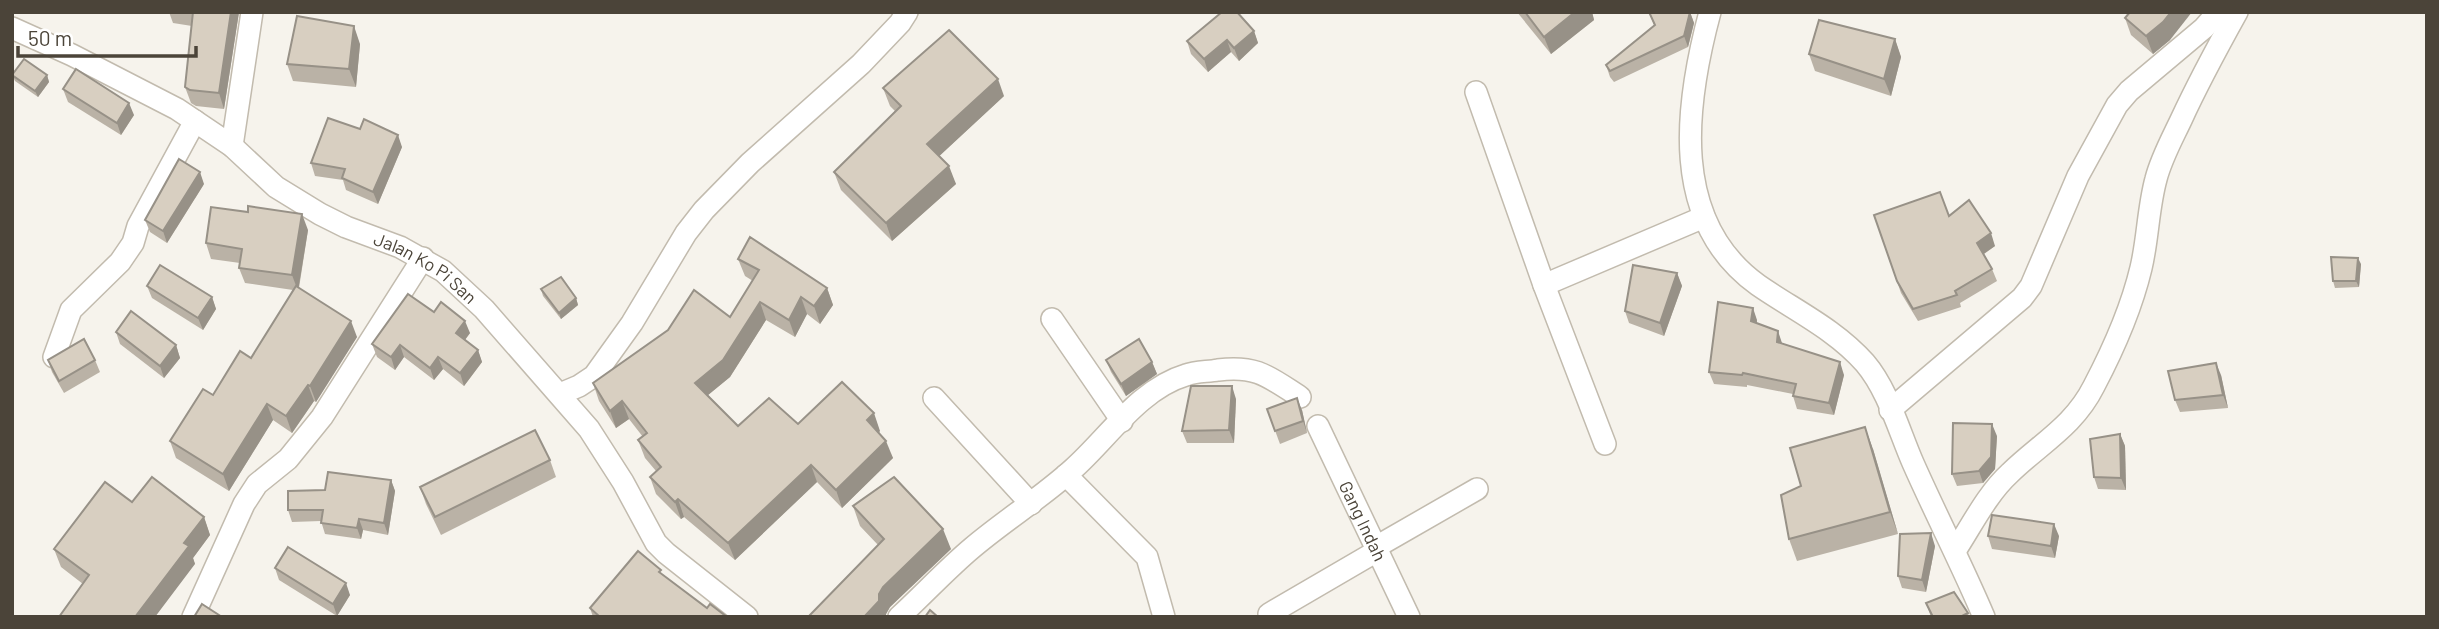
<svg xmlns="http://www.w3.org/2000/svg" width="2439" height="629" font-family="Barlow,sans-serif">
<rect width="100%" height="100%" fill="#f6f3ec"/>
<g fill="none" stroke-linecap="round" stroke-linejoin="round">
<defs>
<g id="minor">
<path d="M1710 12C1685 105 1669 221 1758 285 1794 310 1835 329 1865 363 1888 390 1899 431 1913 463 1936 515 1962 565 1984 617"/>
<path id="s1" d="M12 28 72 55 177 109 232 146 276 187 320 214 346 227 400 247 443 271 484 309 589 429 623 482 656 543 666 553 747 617"/>
<polyline points="1476,92 1544,285 1605,444"/>
<polyline points="232,146 252,12"/>
<polyline points="1544,285 1704,217"/>
<polyline points="1052,319 1122,421"/>
<polyline points="54,357 71,310 120,262 133,243 138,226 195,121"/>
<polyline points="560,394 579,386 594,376 632,323 686,233 704,210 750,163 861,64 900,23 907,12"/>
<polyline points="934,398 1031,504"/>
<polyline points="1890,410 2022,298 2031,286 2078,176 2117,105 2129,91 2204,28 2218,12"/>
<path id="s2" d="M1318 426 1409 617"/>
<polyline points="1066,475 1147,557 1164,617"/>
<polyline points="1376,547 1477,489"/>
<path d="M1955 551C1972 525 1987 494 2010 473 2041 443 2074 426 2094 386 2114 348 2131 310 2141 268 2148 239 2148 208 2156 179 2161 159 2172 139 2181 120 2198 83 2217 48 2237 12"/>
<polyline points="1269,614 1377,551"/>
<polyline points="193,617 244,504 257,484 288,459 322,417 423,258"/>
<path d="M899 617C924 594 947 569 972 548 1005 520 1041 498 1073 469 1108 438 1139 389 1186 375 1196 371 1207 372 1218 370 1257 365 1269 377 1300 397"/>
</g>
</defs>
<use href="#minor" stroke="#c2bbae" stroke-width="24"/>
<use href="#minor" stroke="#fff" stroke-width="21"/>
</g>
<g fill="#bab2a6">
<polygon points="169,12 239,12 224,109 196,106 191,103 185,87 192,26 173,23"/>
<polygon points="1517,12 1592,12 1594,20 1551,54"/>
<polygon points="1649,12 1690,12 1694,23 1688,47 1614,82 1610,77 1606,65 1654,25"/>
<polygon points="2125,18 2170,40 2153,54 2131,35"/>
<polygon points="1254,31 1258,43 1239,61 1231,52 1208,72 1191,54 1187,41"/>
<polygon points="1895,39 1901,57 1891,96 1815,71 1809,54"/>
<polygon points="360,44 356,87 293,81 287,64"/>
<polygon points="12,75 47,75 49,82 38,97 15,81"/>
<polygon points="883,88 1004,96 939,156 956,184 892,241 841,190 834,172 895,111 890,106"/>
<polygon points="63,89 134,115 121,135 68,102"/>
<polygon points="360,129 402,147 378,204 346,190 343,180 315,176 311,163"/>
<polygon points="204,184 167,243 150,232 145,220"/>
<polygon points="1874,215 1949,216 1995,246 1984,254 1992,269 1997,281 1960,303 1961,307 1918,321 1901,293"/>
<polygon points="308,230 299,288 357,337 316,402 314,401 292,433 273,420 229,491 176,458 170,441 213,395 251,358 293,290 245,283 239,268 240,263 211,259 206,243"/>
<polygon points="738,259 827,288 833,305 820,324 807,314 795,337 766,320 730,377 708,395 738,426 798,424 880,431 879,432 893,458 842,508 817,482 735,560 684,517 681,519 656,494 650,477 656,471 645,458 638,440 643,437 629,419 616,428 599,401 593,383 668,330 730,317 753,281 745,276"/>
<polygon points="2361,264 2359,287 2335,288 2333,281"/>
<polygon points="1677,273 1682,286 1664,336 1629,323 1625,311"/>
<polygon points="147,286 212,297 216,309 203,330 152,298"/>
<polygon points="541,289 576,298 578,305 561,319 543,296"/>
<polygon points="434,312 470,333 465,340 478,350 482,362 464,386 443,369 434,380 404,357 395,370 377,357 372,344"/>
<polygon points="1757,320 1757,323 1782,343 1844,375 1834,415 1797,409 1793,396 1793,394 1747,385 1747,387 1714,384 1709,372"/>
<polygon points="116,332 176,345 180,358 164,378 120,344"/>
<polygon points="48,360 95,360 100,372 64,393 52,372"/>
<polygon points="1106,360 1152,362 1157,374 1126,396 1111,372"/>
<polygon points="2221,375 2228,408 2180,412 2175,400"/>
<polygon points="1236,399 1234,443 1187,443 1182,431"/>
<polygon points="1267,409 1302,410 1307,433 1280,444"/>
<polygon points="2120,434 2125,446 2126,490 2098,489 2094,477"/>
<polygon points="1997,436 1995,469 1983,483 1957,486 1952,474"/>
<polygon points="1873,449 1898,534 1797,561 1789,539 1801,486"/>
<polygon points="550,460 556,477 441,535 426,504 420,487"/>
<polygon points="391,480 395,491 388,535 363,530 361,539 325,534 321,521 292,522 288,510 325,490"/>
<polygon points="132,502 204,517 210,535 193,558 195,564 83,584 61,567 54,549"/>
<polygon points="853,506 951,549 890,607 886,614 878,545 860,526"/>
<polygon points="1988,536 2059,536 2055,558 1992,549"/>
<polygon points="1935,546 1926,592 1902,588 1898,576"/>
<polygon points="275,568 350,595 337,616 279,580"/>
<polygon points="662,574 707,608 727,617 593,617 590,608"/>
<polygon points="1926,603 1968,613 1969,617 1931,617"/>
</g>
<g fill="#979187">
<polygon points="231,12 239,12 224,109 219,93"/>
<polygon points="1575,12 1592,12 1594,20 1551,54 1544,37"/>
<polygon points="1690,12 1694,23 1688,47 1684,36"/>
<polygon points="2171,12 2192,12 2170,40 2153,54 2146,36"/>
<polygon points="354,26 360,44 356,87 349,69"/>
<polygon points="1254,31 1258,43 1239,61 1234,48"/>
<polygon points="1895,39 1901,57 1891,96 1884,79"/>
<polygon points="1227,40 1231,52 1208,72 1204,59"/>
<polygon points="47,75 49,82 38,97 35,91"/>
<polygon points="998,79 1004,96 934,161 927,144"/>
<polygon points="129,103 134,115 121,135 117,123"/>
<polygon points="398,135 402,147 378,204 373,192"/>
<polygon points="949,166 956,184 892,241 886,223"/>
<polygon points="200,172 204,184 167,243 163,231"/>
<polygon points="302,214 308,230 298,291 292,275"/>
<polygon points="1991,233 1995,246 1982,255 1977,243"/>
<polygon points="2358,258 2361,264 2359,287 2356,281"/>
<polygon points="1677,273 1682,286 1664,336 1660,323"/>
<polygon points="827,288 833,305 820,324 814,306"/>
<polygon points="212,297 216,309 203,330 198,318"/>
<polygon points="801,297 807,314 795,337 789,320"/>
<polygon points="576,298 578,305 561,319 559,313"/>
<polygon points="760,302 766,320 730,377 702,400 695,383"/>
<polygon points="1753,308 1757,320 1755,333 1751,321"/>
<polygon points="351,321 357,337 316,402 310,386"/>
<polygon points="465,321 470,333 461,345 456,333"/>
<polygon points="1778,331 1782,343 1777,342"/>
<polygon points="176,345 180,358 164,378 160,366"/>
<polygon points="400,345 404,357 395,370 391,357"/>
<polygon points="478,350 482,362 464,386 460,373"/>
<polygon points="438,357 443,369 434,380 430,368"/>
<polygon points="1152,362 1157,374 1126,396 1121,384"/>
<polygon points="1840,362 1844,375 1834,415 1829,403"/>
<polygon points="2216,363 2221,375 2228,408 2223,395"/>
<polygon points="308,385 314,401 292,433 286,416"/>
<polygon points="1232,386 1236,399 1234,443 1229,430"/>
<polygon points="1297,398 1302,410 1307,433 1303,421"/>
<polygon points="622,401 629,419 616,428 610,411"/>
<polygon points="267,404 273,420 229,491 223,474"/>
<polygon points="874,413 880,431 873,438 867,420"/>
<polygon points="1992,424 1997,436 1995,469 1983,483 1979,471"/>
<polygon points="1865,427 1873,449 1898,534 1890,512"/>
<polygon points="2120,434 2125,446 2126,490 2121,478"/>
<polygon points="886,441 893,458 842,508 836,490"/>
<polygon points="811,465 817,482 735,560 728,543"/>
<polygon points="391,480 395,491 388,535 384,523"/>
<polygon points="678,499 684,517 681,519 675,502"/>
<polygon points="204,517 210,535 193,558 195,564 155,617 135,617 184,543"/>
<polygon points="359,519 363,530 361,539 357,528"/>
<polygon points="2054,524 2059,536 2055,558 2051,546"/>
<polygon points="943,529 951,549 890,607 886,614 886,617 864,617 883,587"/>
<polygon points="1931,533 1935,546 1926,592 1922,580"/>
<polygon points="346,583 350,595 337,616 333,604"/>
</g>
<g fill="#d8cfc1" stroke="#979187" stroke-width="2">
<polygon points="193,12 231,12 219,93 190,90 185,87"/>
<polygon points="1222,12 1237,12 1254,31 1234,48 1227,40 1204,59 1187,41"/>
<polygon points="1525,12 1575,12 1544,37"/>
<polygon points="1649,12 1690,12 1684,36 1610,71 1606,65 1655,25"/>
<polygon points="2130,12 2171,12 2163,22 2146,36 2125,18"/>
<polygon points="297,16 354,26 349,69 287,64"/>
<polygon points="1819,20 1895,39 1884,79 1809,54"/>
<polygon points="949,30 998,79 927,144 949,166 886,223 834,172 901,106 883,88"/>
<polygon points="24,59 47,75 35,91 12,75"/>
<polygon points="76,69 129,103 117,123 63,89"/>
<polygon points="328,118 360,129 364,119 398,135 373,192 342,178 345,169 311,163"/>
<polygon points="179,159 200,172 163,231 145,220"/>
<polygon points="1940,192 1949,216 1969,200 1991,233 1977,243 1992,269 1955,291 1957,295 1913,309 1897,281 1874,215"/>
<polygon points="248,206 302,214 292,275 239,268 242,249 206,243 211,207 248,212"/>
<polygon points="750,237 827,288 814,306 801,297 789,320 760,302 723,360 695,383 738,426 769,398 798,424 842,382 874,413 867,420 886,441 836,490 811,465 728,543 678,499 675,502 650,477 661,467 638,440 647,433 622,401 610,411 593,383 668,330 694,290 730,317 759,270 738,259"/>
<polygon points="2331,257 2358,258 2356,281 2333,281"/>
<polygon points="160,265 212,297 198,318 147,286"/>
<polygon points="1633,265 1677,273 1660,323 1625,311"/>
<polygon points="561,277 576,298 559,313 541,289"/>
<polygon points="296,286 351,321 310,386 308,385 286,416 267,404 223,474 170,441 203,389 213,395 240,351 251,358"/>
<polygon points="408,294 434,312 441,302 465,321 456,333 478,350 460,373 438,357 430,368 400,345 391,357 372,344"/>
<polygon points="1718,302 1753,308 1751,321 1778,331 1777,342 1840,362 1829,403 1793,396 1796,384 1743,373 1742,375 1709,372"/>
<polygon points="131,311 176,345 160,366 116,332"/>
<polygon points="84,339 95,360 59,381 48,360"/>
<polygon points="1139,339 1152,362 1121,384 1106,360"/>
<polygon points="2216,363 2223,395 2175,400 2168,371"/>
<polygon points="1191,386 1232,386 1229,430 1182,431"/>
<polygon points="1297,398 1303,421 1275,431 1267,409"/>
<polygon points="1953,423 1992,424 1991,457 1979,471 1952,474"/>
<polygon points="1865,427 1890,512 1789,539 1781,495 1801,486 1790,448"/>
<polygon points="535,430 550,460 435,517 420,487"/>
<polygon points="2120,434 2121,478 2094,477 2090,439"/>
<polygon points="328,472 391,480 384,523 359,519 357,528 321,523 323,510 288,510 288,491 325,490"/>
<polygon points="152,477 204,517 184,543 189,546 135,617 59,617 89,575 54,549 105,482 132,502"/>
<polygon points="894,477 943,529 883,587 879,594 879,601 864,617 808,617 884,539 853,506"/>
<polygon points="1992,515 2054,524 2051,546 1988,536"/>
<polygon points="1931,533 1922,580 1898,576 1900,534"/>
<polygon points="288,547 346,583 333,604 275,568"/>
<polygon points="638,551 661,570 659,572 707,608 710,604 727,617 600,617 590,608"/>
<polygon points="1954,592 1968,613 1960,617 1933,617 1926,603"/>
<polygon points="202,604 222,617 194,617"/>
<polygon points="930,610 938,617 925,617"/>
</g>
<g text-anchor="middle" dominant-baseline="central" stroke-width="7" stroke-linejoin="round" paint-order="stroke">
<g font-size="18" fill="#4b4439" stroke="#fff">
<text stroke="none"><textPath href="#s1" startOffset="481">Jalan Ko Pi San</textPath></text>
<text stroke="none"><textPath href="#s2" startOffset="105">Gang Indah</textPath></text>
</g>
</g>
<rect width="2439" height="629" fill="none" stroke="#4b4439" stroke-width="28"/>
<path d="M18 46v10h178v-10" fill="none" stroke="#4b4439" stroke-width="3.5"/>
<text x="28" y="46" font-size="21" fill="#4b4439" stroke="#ffffff" stroke-width="5" paint-order="stroke">50 m</text>
</svg>
